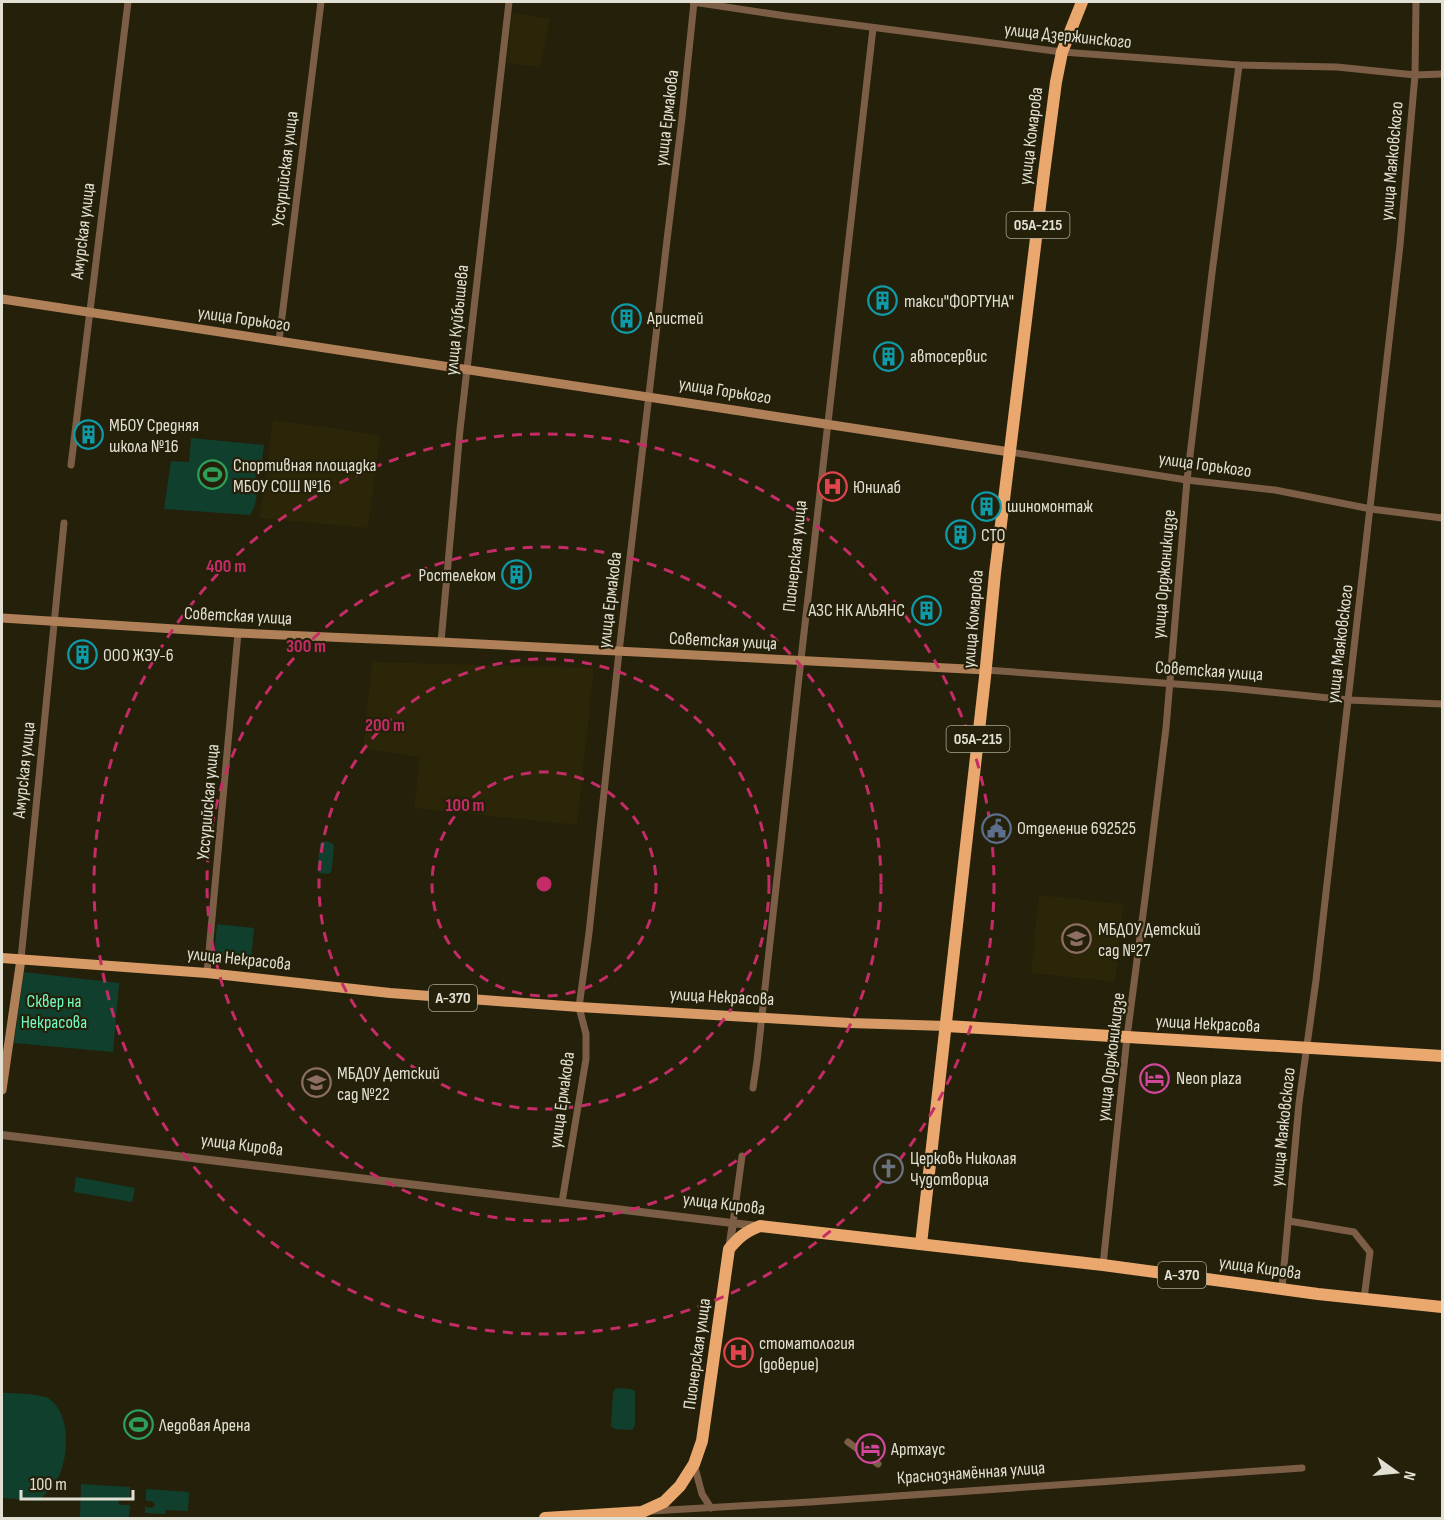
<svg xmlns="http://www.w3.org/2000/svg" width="1444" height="1520" font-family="'Sofia Sans Condensed',sans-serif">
<rect width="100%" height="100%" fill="#24200a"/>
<g fill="#2b2608">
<polygon points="512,13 550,19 540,67 507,63"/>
<polygon points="273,420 380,435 368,528 260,518"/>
<polygon points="372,662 594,668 577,825 414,808 420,757 363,748"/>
<polygon points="1039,895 1123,904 1115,982 1031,973"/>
</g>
<g fill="#103f2d">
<path d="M191 438 264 445 261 466 254 471C259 484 258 504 250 515L164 509 171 461 189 462Z"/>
<polygon points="326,841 333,844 334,846 332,868 331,872 328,874 319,873 317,870 320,844 322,842"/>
<polygon points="217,924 254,928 251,960 214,957"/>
<polygon points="24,972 119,983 113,1052 14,1043"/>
<polygon points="76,1177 135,1188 132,1202 74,1192"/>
<polygon points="618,1388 630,1389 635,1391 635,1425 632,1430 615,1429 611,1426 613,1393 615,1389"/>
<path d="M2 1393C12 1393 40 1394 48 1398 71 1413 69 1454 59 1476 54 1486 46 1493 39 1501L2 1498Z"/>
<polygon points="81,1484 130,1487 130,1499 121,1498 118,1502 120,1505 130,1505 129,1518 80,1518"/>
<polygon points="146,1489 189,1492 188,1511 166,1510 165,1514 145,1513 145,1507 152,1508 155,1505 152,1501 146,1501"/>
</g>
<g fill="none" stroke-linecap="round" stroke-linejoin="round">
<g stroke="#7b5e45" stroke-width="7">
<polyline points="693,2 786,16 1062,52 1239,65 1337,67 1415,75 1442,74"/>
<polyline points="279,341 321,2"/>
<polyline points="1010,452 1187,480 1275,490 1371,509 1442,518"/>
<polyline points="71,465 128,2"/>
<polyline points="441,642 460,430 509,2"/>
<polyline points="986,670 1230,688 1349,700 1442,704"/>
<polyline points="21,959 64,523"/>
<polyline points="207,973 238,633"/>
<polyline points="753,1088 757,1061 800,668 873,28"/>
<polyline points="562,1202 586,1059 586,1034 579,1007 589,933 619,652 667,240 682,118 694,2"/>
<polyline points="1289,1221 1354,1232 1370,1252 1364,1299"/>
<polyline points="733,1223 742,1156"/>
<polyline points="1103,1265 1127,1037 1146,891 1166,728 1187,480 1212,273 1239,65"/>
<polyline points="1282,1288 1299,1103 1316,980 1400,245 1415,75 1416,2"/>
<polyline points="848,1442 878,1464"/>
<polyline points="694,1464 702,1494 711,1508"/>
<polyline points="651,1511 810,1502 1302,1468"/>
</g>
<g stroke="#7b5e45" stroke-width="8">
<polyline points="2,1135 757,1226"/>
<polyline points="729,1249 733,1223"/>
</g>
<g stroke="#b08059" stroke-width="9">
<polyline points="2,299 1010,452"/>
<polyline points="2,618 238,633 441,642 986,670"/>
<polyline points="2,1090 21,959"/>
</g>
<polyline stroke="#d89b67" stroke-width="10" points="2,958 207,973 390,993 579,1007 850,1023 946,1026"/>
<g stroke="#eba86e" stroke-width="12">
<polyline points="946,1026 1442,1056"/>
<polyline points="921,1244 985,677 995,573 1044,173 1056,82 1062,52 1082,2"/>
<path d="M545 1518 642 1512 664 1502 680 1486 694 1464 702 1441 729 1249C739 1237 745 1232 760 1226L1103 1265 1318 1294 1442 1307"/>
</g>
</g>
<g fill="none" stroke="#c52c67" stroke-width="3" stroke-dasharray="10 8">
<circle cx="544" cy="884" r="112"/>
<circle cx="544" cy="884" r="225"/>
<circle cx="544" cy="884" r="337"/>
<circle cx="544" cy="884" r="450"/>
</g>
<defs>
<symbol id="building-ring" viewBox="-11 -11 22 22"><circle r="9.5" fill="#24200a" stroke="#0f9aa8" stroke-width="1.5"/><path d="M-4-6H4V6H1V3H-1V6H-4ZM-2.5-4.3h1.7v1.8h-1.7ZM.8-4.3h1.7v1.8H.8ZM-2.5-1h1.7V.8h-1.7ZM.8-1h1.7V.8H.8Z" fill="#0f9aa8"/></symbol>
<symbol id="stadium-ring" viewBox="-11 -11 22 22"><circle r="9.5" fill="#24200a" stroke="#2e9e5b" stroke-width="1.5"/><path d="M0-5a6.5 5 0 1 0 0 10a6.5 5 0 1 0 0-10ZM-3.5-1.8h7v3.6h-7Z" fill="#2e9e5b"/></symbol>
<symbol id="hospital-ring" viewBox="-11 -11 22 22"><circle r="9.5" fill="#24200a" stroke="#e0444e" stroke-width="1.5"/><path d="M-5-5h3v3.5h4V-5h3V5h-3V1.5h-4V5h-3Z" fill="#e0444e"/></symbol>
<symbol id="civic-ring" viewBox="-11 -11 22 22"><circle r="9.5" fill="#24200a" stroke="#5c6f8a" stroke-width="1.5"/><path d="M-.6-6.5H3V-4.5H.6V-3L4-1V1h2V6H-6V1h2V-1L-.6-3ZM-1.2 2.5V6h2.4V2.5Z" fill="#5c6f8a"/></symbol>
<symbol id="school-ring" viewBox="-11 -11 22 22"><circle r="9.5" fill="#24200a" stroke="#8d6e63" stroke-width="1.5"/><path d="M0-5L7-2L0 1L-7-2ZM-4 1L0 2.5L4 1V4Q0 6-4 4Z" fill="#8d6e63"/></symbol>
<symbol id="hotel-ring" viewBox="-11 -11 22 22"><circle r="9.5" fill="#24200a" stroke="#d1479c" stroke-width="1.5"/><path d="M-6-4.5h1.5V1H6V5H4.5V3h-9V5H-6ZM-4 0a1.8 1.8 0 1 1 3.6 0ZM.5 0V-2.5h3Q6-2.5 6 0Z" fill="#d1479c"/></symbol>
<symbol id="church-ring" viewBox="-11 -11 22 22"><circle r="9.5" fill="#24200a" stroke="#6b7280" stroke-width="1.5"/><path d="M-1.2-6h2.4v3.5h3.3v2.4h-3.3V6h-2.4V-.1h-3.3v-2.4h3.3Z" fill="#6b7280"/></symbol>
</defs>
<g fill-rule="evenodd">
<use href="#building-ring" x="866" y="284" width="33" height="33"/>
<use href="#building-ring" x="610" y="302" width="33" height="33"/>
<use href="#building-ring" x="872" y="340" width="33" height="33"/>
<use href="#building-ring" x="72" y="418" width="33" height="33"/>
<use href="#stadium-ring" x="196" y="458" width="33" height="33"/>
<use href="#hospital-ring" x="816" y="470" width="33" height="33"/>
<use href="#building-ring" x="970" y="490" width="33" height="33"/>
<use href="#building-ring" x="944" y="518" width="33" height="33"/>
<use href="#building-ring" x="500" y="558" width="33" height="33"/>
<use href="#building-ring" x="910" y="594" width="33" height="33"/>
<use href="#building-ring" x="66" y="638" width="33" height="33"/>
<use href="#civic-ring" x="980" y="812" width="33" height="33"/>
<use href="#school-ring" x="1060" y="922" width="33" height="33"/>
<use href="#hotel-ring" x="1138" y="1062" width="33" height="33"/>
<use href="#school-ring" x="300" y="1066" width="33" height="33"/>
<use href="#church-ring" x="872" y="1152" width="33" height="33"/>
<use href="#hospital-ring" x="722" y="1336" width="33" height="33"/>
<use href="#stadium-ring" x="122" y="1408" width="33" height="33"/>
<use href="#hotel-ring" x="854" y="1432" width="33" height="33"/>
</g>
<g text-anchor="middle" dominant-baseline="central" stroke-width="4.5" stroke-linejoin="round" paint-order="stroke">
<g fill="#24200a" stroke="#a9a697" stroke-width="1.5">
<rect x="1006.5" y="212" width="63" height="26" rx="4.5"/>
<rect x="946.5" y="726" width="63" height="26" rx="4.5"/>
<rect x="429" y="985" width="48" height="26" rx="4.5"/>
<rect x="1158" y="1262" width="48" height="26" rx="4.5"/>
</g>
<g font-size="16" font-weight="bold" fill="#e2e0d3">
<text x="1038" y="225">05А-215</text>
<text x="978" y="739">05А-215</text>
<text x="453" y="998">А-370</text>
<text x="1182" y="1275">А-370</text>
</g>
<g font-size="18" fill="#e2e0d3" stroke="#24200a">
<text transform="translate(1068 36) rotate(6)">улица Дзержинского</text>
<text transform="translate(667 118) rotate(-83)">улица Ермакова</text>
<text transform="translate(1031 136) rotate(-83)">улица Комарова</text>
<text transform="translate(1392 161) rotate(-85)">улица Маяковского</text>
<text transform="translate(285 169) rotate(-83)">Уссурийская улица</text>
<text transform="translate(83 231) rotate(-83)">Амурская улица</text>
<text transform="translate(244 319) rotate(8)">улица Горького</text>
<text transform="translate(457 320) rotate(-84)">улица Куйбышева</text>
<text transform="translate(725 391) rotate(9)">улица Горького</text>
<text transform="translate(1205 465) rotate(8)">улица Горького</text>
<text transform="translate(795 556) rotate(-84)">Пионерская улица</text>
<text transform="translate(1164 574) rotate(-85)">улица Орджоникидзе</text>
<text transform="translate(610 600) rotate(-83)">улица Ермакова</text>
<text transform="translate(238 616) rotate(3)">Советская улица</text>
<text transform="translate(973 619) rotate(-85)">улица Комарова</text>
<text transform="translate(723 641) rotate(3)">Советская улица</text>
<text transform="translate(1340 644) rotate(-83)">улица Маяковского</text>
<text transform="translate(1209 671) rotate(4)">Советская улица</text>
<text transform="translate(24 770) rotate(-84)">Амурская улица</text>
<text transform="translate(208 802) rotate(-85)">Уссурийская улица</text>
<text transform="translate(239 959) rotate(6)">улица Некрасова</text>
<text transform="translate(722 997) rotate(3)">улица Некрасова</text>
<text transform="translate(1208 1024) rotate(3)">улица Некрасова</text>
<text transform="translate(1111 1057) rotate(-83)">улица Орджоникидзе</text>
<text transform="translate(562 1100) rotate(-82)">улица Ермакова</text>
<text transform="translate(1283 1127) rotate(-84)">улица Маяковского</text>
<text transform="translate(242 1145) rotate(7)">улица Кирова</text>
<text transform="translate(724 1204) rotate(7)">улица Кирова</text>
<text transform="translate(1260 1268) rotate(8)">улица Кирова</text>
<text transform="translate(697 1354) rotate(-82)">Пионерская улица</text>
<text transform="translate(971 1473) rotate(-4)">Краснознамённая улица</text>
</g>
<g font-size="18" fill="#e2e0d3" stroke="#24200a" text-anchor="start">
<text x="904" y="301">такси"ФОРТУНА"</text>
<text x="647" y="318">Аристей</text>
<text x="910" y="356">автосервис</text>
<text x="109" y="425">МБОУ Средняя<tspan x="109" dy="21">школа №16</tspan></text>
<text x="233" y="465">Спортивная площадка<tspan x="233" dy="21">МБОУ СОШ №16</tspan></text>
<text x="853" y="487">Юнилаб</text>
<text x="1007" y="506">шиномонтаж</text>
<text x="981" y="535">СТО</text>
<text x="496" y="575" text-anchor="end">Ростелеком</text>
<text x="905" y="610" text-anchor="end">АЗС НК АЛЬЯНС</text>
<text x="103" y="655">ООО ЖЭУ-6</text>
<text x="1017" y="828">Отделение 692525</text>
<text x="1098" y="929">МБДОУ Детский<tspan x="1098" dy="21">сад №27</tspan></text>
<text x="337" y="1073">МБДОУ Детский<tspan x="337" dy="21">сад №22</tspan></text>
<text x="1176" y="1078">Neon plaza</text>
<text x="910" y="1158">Церковь Николая<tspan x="910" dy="21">Чудотворца</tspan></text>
<text x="759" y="1343">стоматология<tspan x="759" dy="21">(доверие)</tspan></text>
<text x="159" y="1425">Ледовая Арена</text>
<text x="891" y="1449">Артхаус</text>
</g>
<g font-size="18" fill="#6ffcc3" stroke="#24200a">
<text x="54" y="1001">Сквер на<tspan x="54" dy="21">Некрасова</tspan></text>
</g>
</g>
<circle cx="544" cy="884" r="9" fill="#c52c67" stroke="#24200a" stroke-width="3"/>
<g font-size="18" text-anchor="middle" font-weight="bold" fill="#c52c67" stroke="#24200a" stroke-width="4.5" stroke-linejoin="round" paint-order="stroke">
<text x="226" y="572">400 m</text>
<text x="306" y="652">300 m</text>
<text x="385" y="731">200 m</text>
<text x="465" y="811">100 m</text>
</g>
<rect width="1444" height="1520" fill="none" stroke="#e2e0d3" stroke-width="6"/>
<g transform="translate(1396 1472) rotate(105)" stroke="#24200a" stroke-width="4.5" paint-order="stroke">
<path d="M0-4.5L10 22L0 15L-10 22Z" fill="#e2e0d3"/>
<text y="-9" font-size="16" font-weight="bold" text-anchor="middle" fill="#e2e0d3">N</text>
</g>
<path d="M21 1490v9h112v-9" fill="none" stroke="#e2e0d3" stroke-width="3"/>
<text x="30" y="1490" font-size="18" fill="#e2e0d3" stroke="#24200a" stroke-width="4.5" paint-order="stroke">100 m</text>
</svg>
